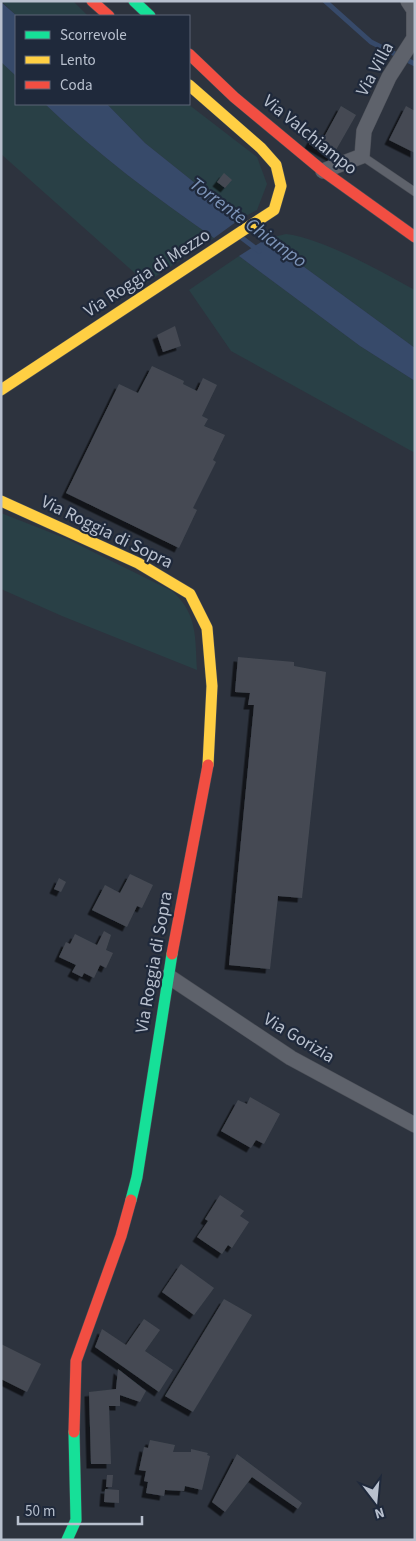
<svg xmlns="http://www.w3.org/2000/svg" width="416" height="1541" font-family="'Source Sans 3',sans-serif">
<defs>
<filter id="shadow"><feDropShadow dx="-4.5" dy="4.5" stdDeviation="0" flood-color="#0009"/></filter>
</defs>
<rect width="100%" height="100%" fill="#2d333e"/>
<g fill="#294046">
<polygon points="1,1 73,1 88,16 17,16"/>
<path d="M1 62 16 76V104H45C97 154 155 197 214 238L146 283 1 154Z"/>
<polygon points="107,104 188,104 257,157 267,184 257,210 240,219 145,143"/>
<path d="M286 234C322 238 382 272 415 290V348L266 239Z"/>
<polygon points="239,256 360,346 415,381 415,453 231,351 189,290"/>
<path d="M1 513 67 539 172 591C198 614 195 638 197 670L62 616 1 589Z"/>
</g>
<g fill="#374a6a">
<polygon points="1,2 17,16 16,76 1,62"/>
<path d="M45 104H107L145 143 240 219 214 238C155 197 97 154 45 104Z"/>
<polygon points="266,239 415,348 415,381 360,346 239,256"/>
</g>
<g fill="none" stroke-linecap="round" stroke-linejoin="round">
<g stroke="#374a6a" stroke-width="5">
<polyline points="325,1 371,42 415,64"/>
<polyline points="242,238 259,251"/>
</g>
</g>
<g fill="#454a53" filter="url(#shadow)">
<polygon points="341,106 356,115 332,157 309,144 314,134 323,139"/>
<polygon points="406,106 415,111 415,153 389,140"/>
<polygon points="224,173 232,180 225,188 217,182"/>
<polygon points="175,326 181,346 163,352 157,335"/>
<polygon points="152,366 184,381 183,384 197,391 203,378 217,385 202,416 208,419 204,426 225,435 213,460 216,462 193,508 197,510 179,548 66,493 119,384 138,393"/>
<polygon points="238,657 294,662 294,666 326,672 302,898 278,896 270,969 229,965 254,705 248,705 250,693 235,692"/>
<polygon points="130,874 153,885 142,908 137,906 127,927 92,910 105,885 120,893"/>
<polygon points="59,878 66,882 61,892 54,889"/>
<polygon points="104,931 111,935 106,950 113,953 106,968 100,965 94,978 84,973 82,977 72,972 76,965 59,957 66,942 70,944 75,934 97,945"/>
<polygon points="250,1097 280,1114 264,1144 256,1140 251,1148 221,1131 238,1100 247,1104"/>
<polygon points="220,1195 244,1211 240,1216 249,1222 232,1248 228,1245 222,1254 197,1237 208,1221 205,1219"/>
<polygon points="181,1264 214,1288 194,1315 162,1292"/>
<polygon points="224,1299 252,1315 193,1412 165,1396"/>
<polygon points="144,1319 160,1330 145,1351 173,1370 159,1392 95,1347 102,1329 126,1345"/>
<polygon points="1,1344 41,1364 27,1392 1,1379"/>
<polygon points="118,1369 146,1391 140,1402 120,1395 120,1406 109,1406 111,1464 91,1464 89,1392 116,1389"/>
<polygon points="150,1440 175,1445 173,1452 191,1452 191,1449 208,1453 207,1455 210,1456 202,1490 185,1486 184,1491 165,1490 164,1496 146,1493 148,1482 144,1481 146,1471 139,1470 144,1447 148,1448"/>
<polygon points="237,1454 302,1503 298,1509 252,1477 225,1512 212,1502"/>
<polygon points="107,1475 113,1475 112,1487 106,1487"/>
<polygon points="105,1489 119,1490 119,1503 104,1502"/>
</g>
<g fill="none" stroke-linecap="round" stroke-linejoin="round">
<defs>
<polyline id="lane" points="362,156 415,192"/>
<g id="street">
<polyline points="323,171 362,156 364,131 389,77 414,38 414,10 408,1"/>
<polyline points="168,976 291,1058 415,1125"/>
</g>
<g id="fast">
<polyline points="134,1 150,16"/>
<polyline points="131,1200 137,1177 172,954"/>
<polyline points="67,1540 76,1520 74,1432"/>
</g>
<g id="slow">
<polyline points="1,390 274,210 281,186 276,165 261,148 189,85"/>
<polyline points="1,501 138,563 190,594 207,628 212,686 208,765"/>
</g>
<g id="jam">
<polyline points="92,1 109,16"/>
<polyline points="189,54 234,97 323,171 415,237"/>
<polyline points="172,954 208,765"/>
<polyline points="74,1432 76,1361 121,1236 131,1200"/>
</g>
</defs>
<use href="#lane" stroke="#4a4e56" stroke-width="9"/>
<use href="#street" stroke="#4a4e56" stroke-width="16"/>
<use href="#fast" stroke="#4a4e56" stroke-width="12"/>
<use href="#slow" stroke="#4a4e56" stroke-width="12"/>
<use href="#jam" stroke="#4a4e56" stroke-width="12"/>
<use href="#lane" stroke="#5e626b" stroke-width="8"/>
<use href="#street" stroke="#5e626b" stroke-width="15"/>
<use href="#fast" stroke="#16e098" stroke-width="11"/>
<use href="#slow" stroke="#ffcf43" stroke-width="11"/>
<use href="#jam" stroke="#f24e42" stroke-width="11"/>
</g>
<g text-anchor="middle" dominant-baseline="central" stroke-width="4.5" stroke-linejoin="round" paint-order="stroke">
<g font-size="18" fill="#b8c0ce" stroke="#1f293b">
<text transform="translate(375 69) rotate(-61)">Via Villa</text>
<text transform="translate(310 135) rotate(39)">Via Valchiampo</text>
<text transform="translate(147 273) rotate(-33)">Via Roggia di Mezzo</text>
<text transform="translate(107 532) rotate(26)">Via Roggia di Sopra</text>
<text transform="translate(154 962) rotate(-80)">Via Roggia di Sopra</text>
<text transform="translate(299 1038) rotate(31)">Via Gorizia</text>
</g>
<g font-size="19" font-style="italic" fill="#7d94b8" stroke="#1f293b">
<text transform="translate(248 223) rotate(36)">Torrente Chiampo</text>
</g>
</g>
<rect width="416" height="1541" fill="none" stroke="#b8c0ce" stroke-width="5"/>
<rect x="15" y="15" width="175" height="90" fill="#1f293b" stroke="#5c6576"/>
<rect x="25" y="31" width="25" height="8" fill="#16e098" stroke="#5c6576"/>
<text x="60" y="40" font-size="15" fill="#b8c0ce">Scorrevole</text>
<rect x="25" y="56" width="25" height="8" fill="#ffcf43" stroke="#5c6576"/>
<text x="60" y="65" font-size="15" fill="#b8c0ce">Lento</text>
<rect x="25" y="81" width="25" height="8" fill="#f24e42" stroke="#5c6576"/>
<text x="60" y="90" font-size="15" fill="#b8c0ce">Coda</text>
<g transform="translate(376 1501) rotate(164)" stroke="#1f293b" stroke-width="4" paint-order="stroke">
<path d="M0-4L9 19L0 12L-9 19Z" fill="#b8c0ce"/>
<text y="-8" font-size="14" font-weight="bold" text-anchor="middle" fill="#b8c0ce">N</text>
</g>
<path d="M18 1516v8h124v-8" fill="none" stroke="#b8c0ce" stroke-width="2.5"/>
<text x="25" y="1516" font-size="15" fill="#b8c0ce" stroke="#1f293b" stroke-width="4" paint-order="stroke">50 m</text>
</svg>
